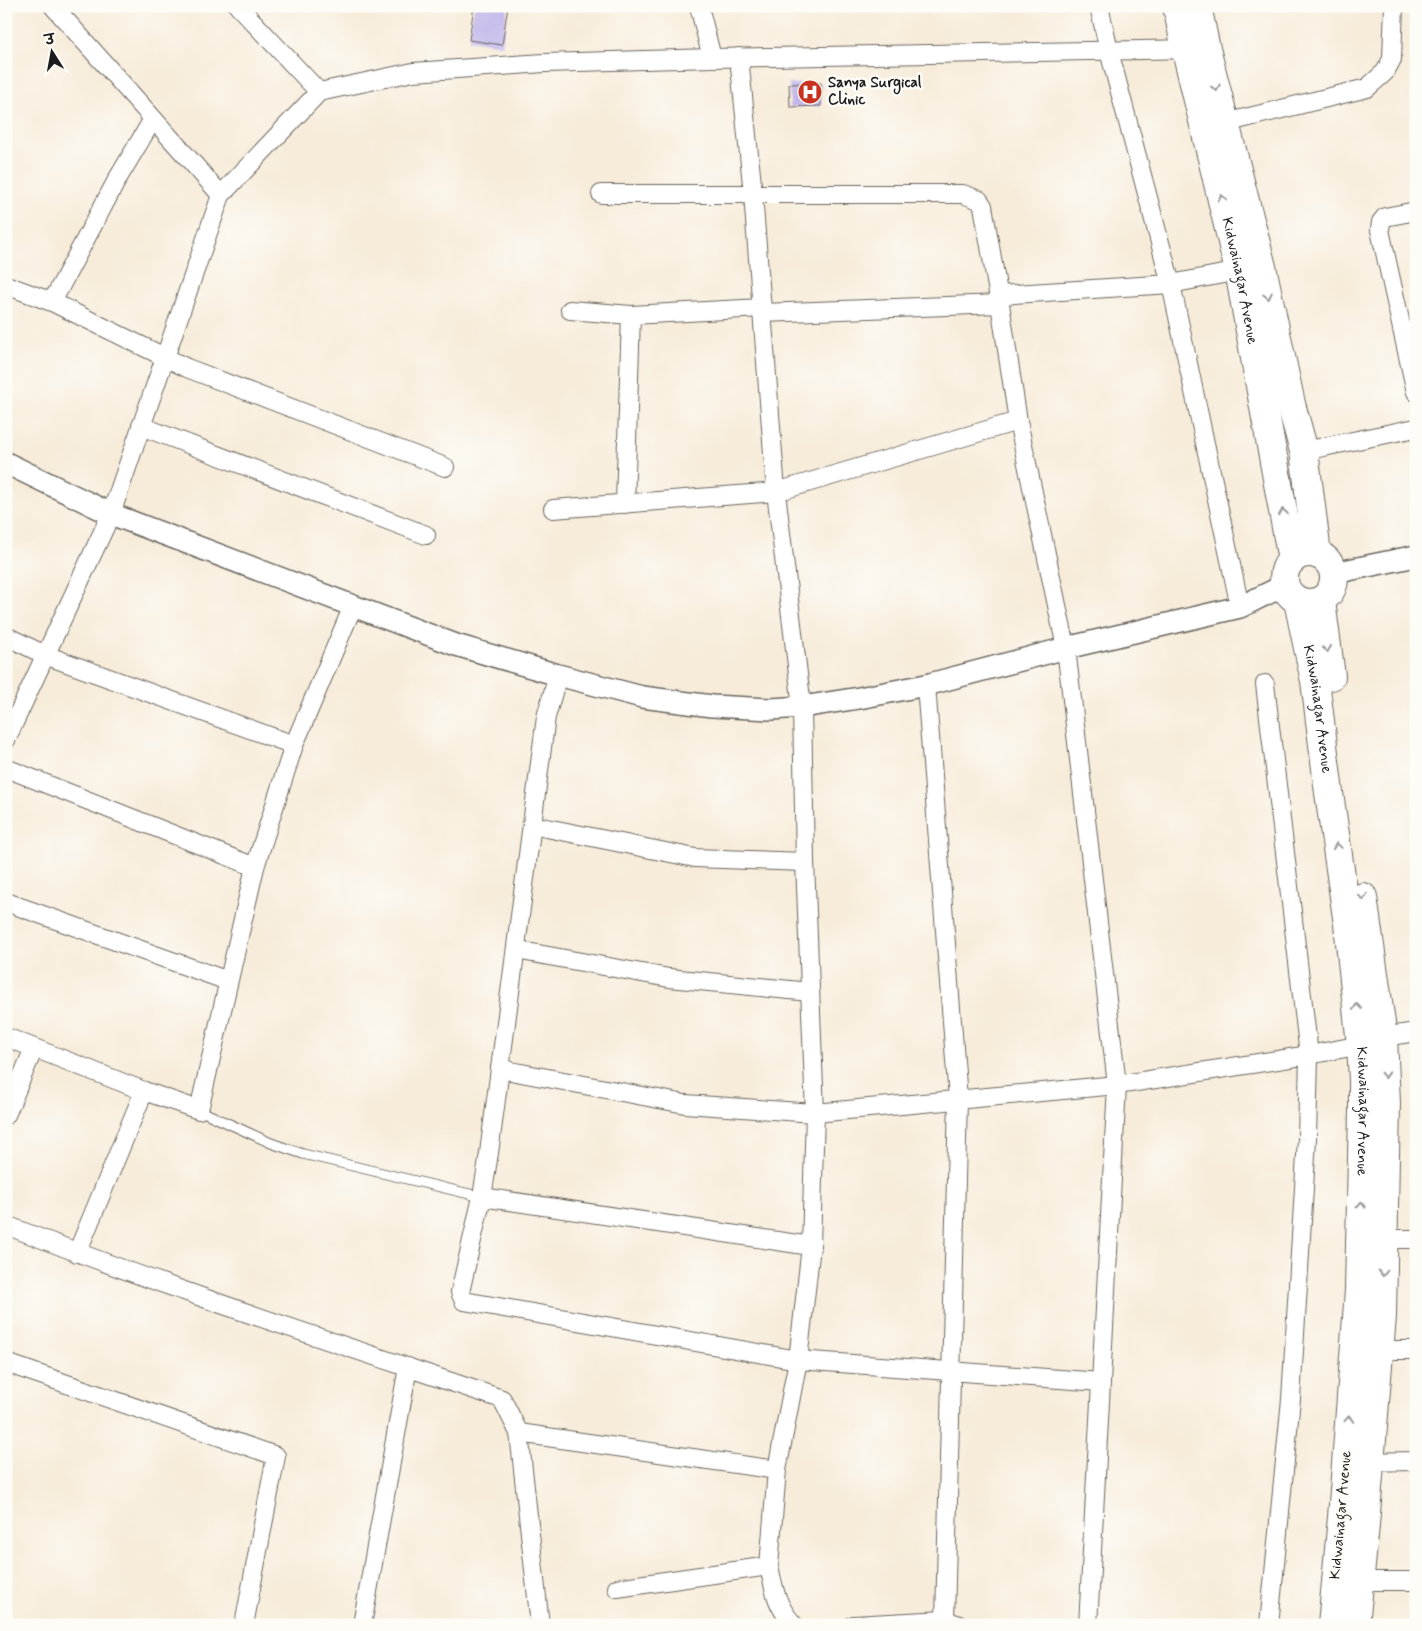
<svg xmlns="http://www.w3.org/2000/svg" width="1422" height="1631" font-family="Mynerve,'Playpen Sans Deva',sans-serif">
<rect width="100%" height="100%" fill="#fdfcf7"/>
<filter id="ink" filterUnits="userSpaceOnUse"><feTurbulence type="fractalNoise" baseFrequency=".02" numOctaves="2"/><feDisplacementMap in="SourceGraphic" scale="10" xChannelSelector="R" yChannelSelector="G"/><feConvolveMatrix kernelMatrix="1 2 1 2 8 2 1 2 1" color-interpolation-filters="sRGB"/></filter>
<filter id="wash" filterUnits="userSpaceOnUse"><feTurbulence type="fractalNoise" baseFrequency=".0096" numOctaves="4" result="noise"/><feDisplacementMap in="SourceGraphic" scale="20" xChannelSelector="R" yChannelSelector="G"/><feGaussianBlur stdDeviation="1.12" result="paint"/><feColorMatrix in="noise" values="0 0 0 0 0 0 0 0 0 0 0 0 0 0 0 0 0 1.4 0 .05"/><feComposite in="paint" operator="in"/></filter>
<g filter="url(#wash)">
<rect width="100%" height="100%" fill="#f7ecda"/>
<g id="blocks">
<g fill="#c1b6ea">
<polygon points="474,6 508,6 502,45 469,40"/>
<polygon points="821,83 821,106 790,107 789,84"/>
</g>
</g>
</g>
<g filter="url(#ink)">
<use href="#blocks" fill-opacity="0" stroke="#69655e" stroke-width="1"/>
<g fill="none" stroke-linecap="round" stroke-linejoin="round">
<defs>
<polyline id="service" points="199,1110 271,1143 303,1154 482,1197"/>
<g id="minor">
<polyline points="53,6 221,195"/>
<polyline points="238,6 319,92"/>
<polyline points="699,6 712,58"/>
<polyline points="1099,6 1109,51 1171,284 1240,607"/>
<polyline points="1225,123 1367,88 1385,72 1392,59 1394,6"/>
<polyline points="601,194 963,194 979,200 983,206 1000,304 1018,421 1066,648 1117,1085 1088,1625"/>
<polyline points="1416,211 1385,217 1381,222 1380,230 1416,392"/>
<polyline points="6,285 52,302 187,368 445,467"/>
<polyline points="999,295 1171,284 1249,269"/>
<polyline points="52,302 118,178 153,119"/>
<polyline points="570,310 631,315 762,308"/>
<polyline points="762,313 1000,304"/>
<polyline points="141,426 426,535"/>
<polyline points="1304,451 1416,428"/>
<polyline points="625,504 631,315"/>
<polyline points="553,509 776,492 1018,421"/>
<polyline points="6,636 45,655 294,745"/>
<polyline points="558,675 546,717 489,1153 482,1197 460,1292 464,1301 798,1360 1101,1382"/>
<polyline points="1265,684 1309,1055 1307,1139 1291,1399 1269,1625"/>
<polyline points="926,685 958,1099 945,1620"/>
<polyline points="6,740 111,514 221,195 319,92 413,72 544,63 712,58 1194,49"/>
<polyline points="6,768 255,867"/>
<polyline points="532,825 695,858 805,862"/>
<polyline points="6,902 228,981"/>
<polyline points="516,950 669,978 810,992"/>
<polyline points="6,1037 144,1091 199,1110 255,867 294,745 353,606"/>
<polyline points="500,1069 685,1104 815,1113 1117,1085 1309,1055 1361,1045 1383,1037 1416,1032"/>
<polyline points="6,1115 34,1048"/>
<polyline points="482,1197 811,1246"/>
<path d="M6 1225C169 1289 336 1343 502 1399L519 1433 540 1625"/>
<polyline points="1374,1239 1416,1239"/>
<polyline points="77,1253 144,1091"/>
<polyline points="1369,1350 1416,1350"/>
<polyline points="6,1363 276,1456 244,1625"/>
<polyline points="519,1433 777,1470 798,1360 811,1246 815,1113 805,862 802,707 776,492 753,194 739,57"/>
<polyline points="1361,1462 1416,1461"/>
<path d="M769 1566C774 1590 777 1607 794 1625"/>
<polyline points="1349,1581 1416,1581"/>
<polyline points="617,1588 769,1566 777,1470"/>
<polyline points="362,1625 408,1367"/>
<polyline points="853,1625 945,1620 959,1625"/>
</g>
<g id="tertiary">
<polyline points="6,463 111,514 456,645 558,675 642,697 712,706 771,709 802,707 859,698 926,685 1066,648 1240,607 1285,585"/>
<polyline points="1334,573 1416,556"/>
</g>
<g id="primary">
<path id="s1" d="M1177 6 1186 50 1239 271 1292 560"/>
<polyline points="1197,6 1206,49 1262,267 1291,404 1304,451 1317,554"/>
<circle cx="1309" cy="578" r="25"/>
<path id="s2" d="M1298 601 1315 681 1329 793 1348 924 1361 1045 1363 1080V1112L1359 1290 1342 1517 1332 1625"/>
<polyline points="1321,601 1331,676"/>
<polyline points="1355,1625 1365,1525 1382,1316 1386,1103 1383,1037 1363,897"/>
</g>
</defs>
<use href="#service" stroke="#69655e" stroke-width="11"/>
<use href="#minor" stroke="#69655e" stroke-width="20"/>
<use href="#tertiary" stroke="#69655e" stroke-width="24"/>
<use href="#primary" stroke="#69655e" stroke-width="30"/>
<use href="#service" stroke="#fff" stroke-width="9"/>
<use href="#minor" stroke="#fff" stroke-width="18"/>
<use href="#tertiary" stroke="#fff" stroke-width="21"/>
<use href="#primary" stroke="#fff" stroke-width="28"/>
</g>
<defs><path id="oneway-chevron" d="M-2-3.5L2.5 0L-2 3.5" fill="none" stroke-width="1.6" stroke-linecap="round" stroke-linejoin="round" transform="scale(1.25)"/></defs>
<g stroke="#999">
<use href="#oneway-chevron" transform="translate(1216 88) rotate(76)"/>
<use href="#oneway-chevron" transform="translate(1222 198) rotate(-104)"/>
<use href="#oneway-chevron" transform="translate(1268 296) rotate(78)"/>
<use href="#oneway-chevron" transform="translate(1283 512) rotate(-100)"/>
<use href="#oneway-chevron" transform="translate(1327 649) rotate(82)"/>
<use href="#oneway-chevron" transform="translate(1337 846) rotate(-98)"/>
<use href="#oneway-chevron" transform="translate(1363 897) rotate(82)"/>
<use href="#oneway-chevron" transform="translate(1357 1007) rotate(-96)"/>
<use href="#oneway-chevron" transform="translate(1385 1075) rotate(88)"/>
<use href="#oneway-chevron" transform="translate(1361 1205) rotate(-89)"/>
<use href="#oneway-chevron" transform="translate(1383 1273) rotate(92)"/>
<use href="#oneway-chevron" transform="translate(1349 1419) rotate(-86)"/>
</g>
</g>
<defs>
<symbol id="hospital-disc" viewBox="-11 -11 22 22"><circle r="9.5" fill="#c8321e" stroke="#fdfcf7"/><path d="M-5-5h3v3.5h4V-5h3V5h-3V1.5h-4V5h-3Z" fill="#fff"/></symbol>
</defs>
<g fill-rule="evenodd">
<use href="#hospital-disc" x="796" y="78" width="28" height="28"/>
</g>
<g text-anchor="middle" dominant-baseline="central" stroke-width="5" stroke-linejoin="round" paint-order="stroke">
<g font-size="15" font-weight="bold" fill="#1c1c1c" stroke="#fdfcf7" text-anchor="start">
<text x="828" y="83">Sanya Surgical<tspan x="828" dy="17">Clinic</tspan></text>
</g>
<g font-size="15" fill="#1c1c1c" stroke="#fdfcf7">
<text stroke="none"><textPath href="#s1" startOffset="282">Kidwainagar Avenue</textPath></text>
<text stroke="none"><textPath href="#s2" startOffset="110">Kidwainagar Avenue</textPath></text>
<text stroke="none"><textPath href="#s2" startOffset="515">Kidwainagar Avenue</textPath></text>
<text transform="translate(1341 1515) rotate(-85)">Kidwainagar Avenue</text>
</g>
</g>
<rect width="1422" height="1631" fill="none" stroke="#fdfcf7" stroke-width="25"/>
<g transform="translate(52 52) rotate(349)" stroke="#fdfcf7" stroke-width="4" paint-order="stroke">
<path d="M0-4L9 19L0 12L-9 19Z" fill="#1c1c1c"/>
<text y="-8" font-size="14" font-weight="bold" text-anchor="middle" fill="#1c1c1c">उ</text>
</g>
</svg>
